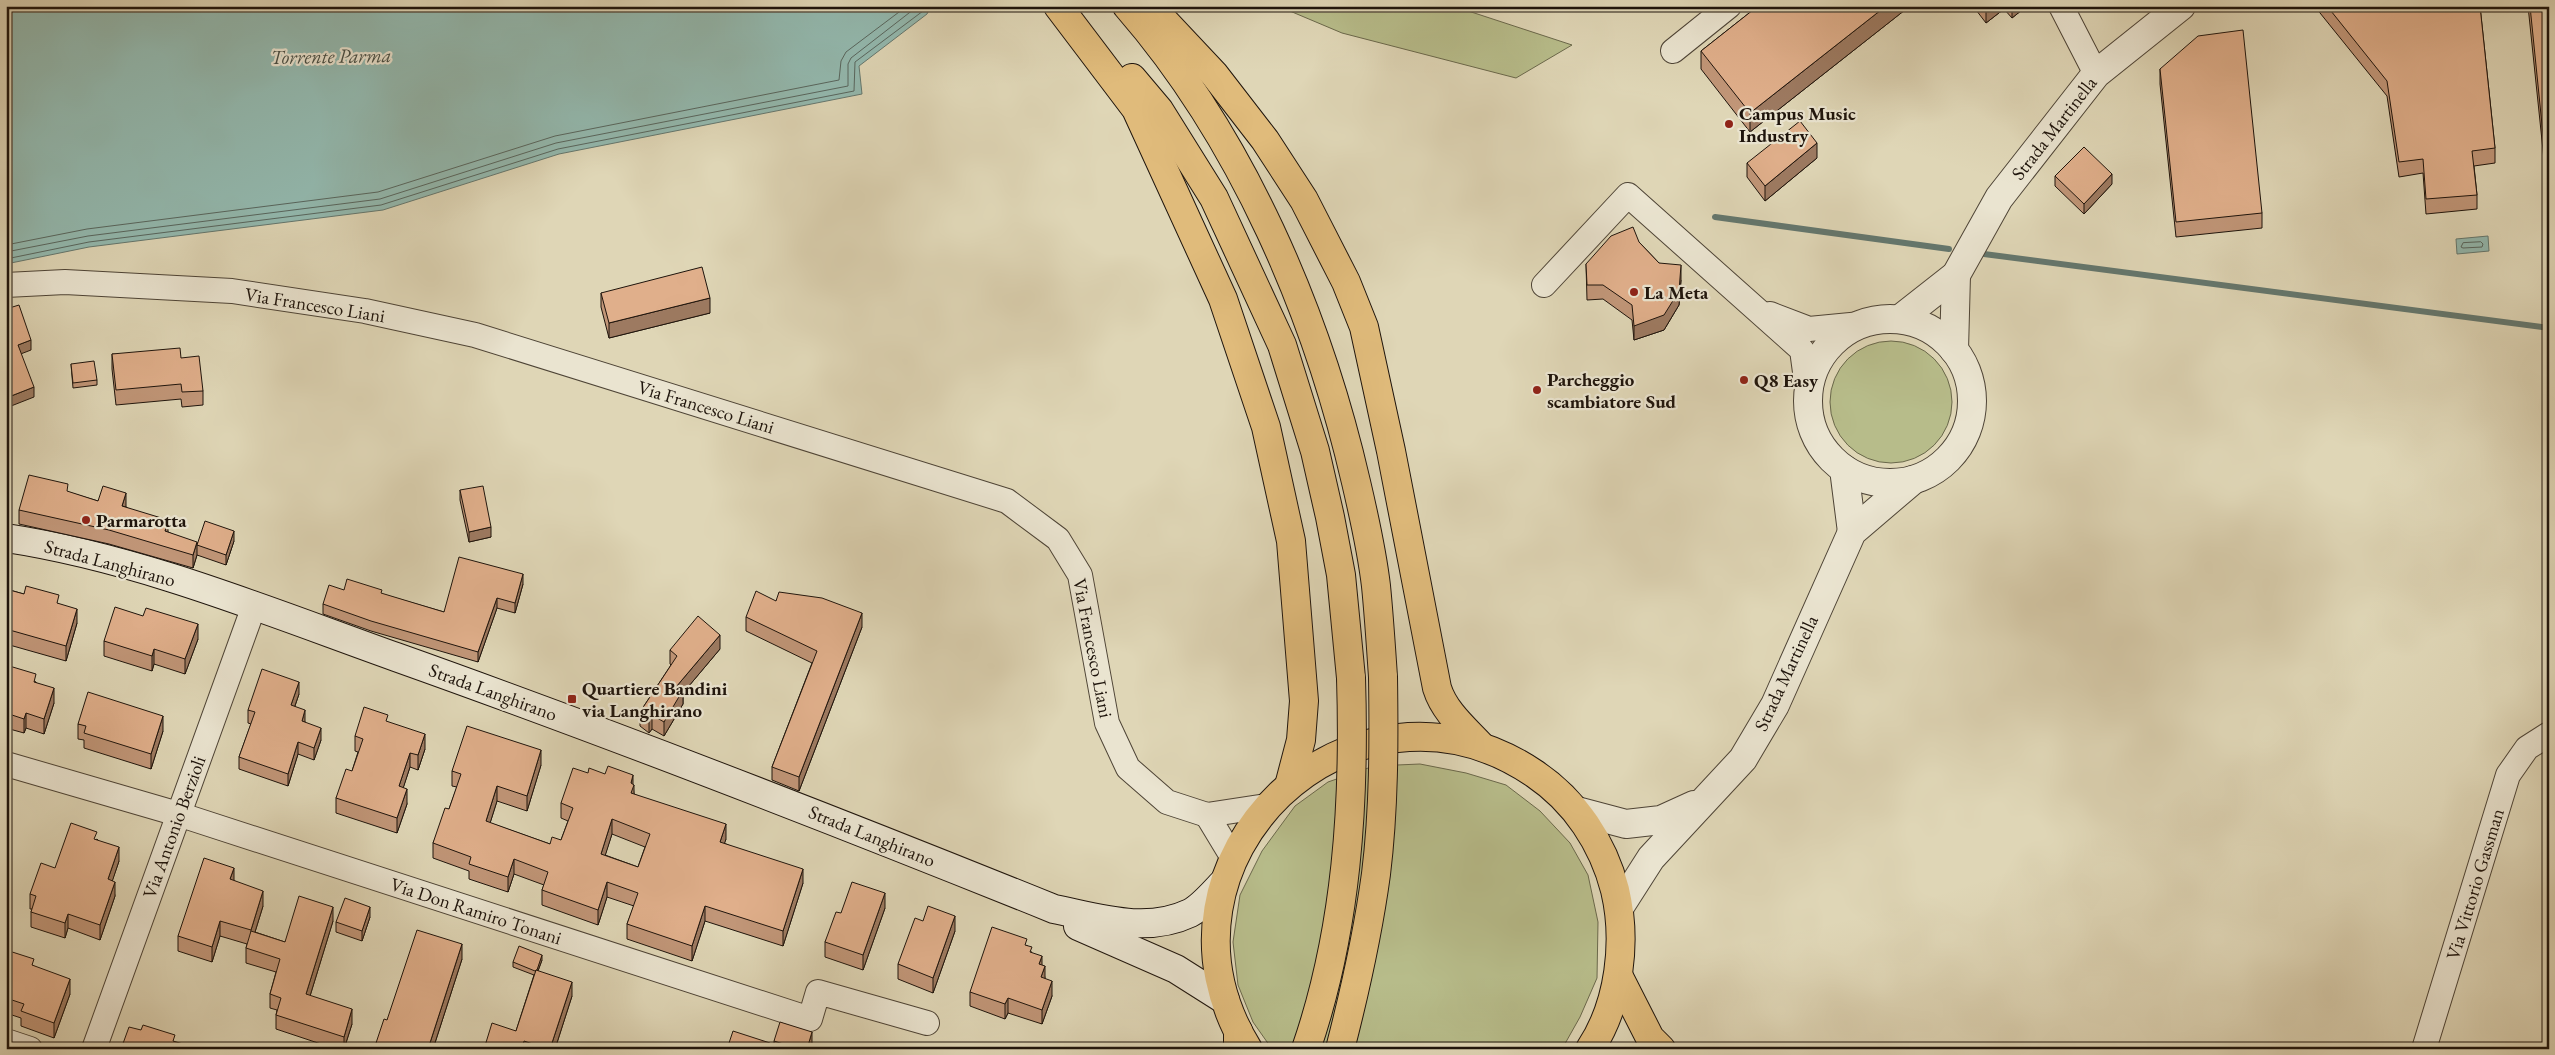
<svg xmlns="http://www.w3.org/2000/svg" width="2555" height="1055" font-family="'EB Garamond',serif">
<rect width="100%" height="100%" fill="#dfd6b6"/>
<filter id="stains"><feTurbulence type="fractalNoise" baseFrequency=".004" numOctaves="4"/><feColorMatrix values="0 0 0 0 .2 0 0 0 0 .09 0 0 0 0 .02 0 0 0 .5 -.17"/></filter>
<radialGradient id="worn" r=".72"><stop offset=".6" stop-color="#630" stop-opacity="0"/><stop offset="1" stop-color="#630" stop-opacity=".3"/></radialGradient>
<g fill="#b7bc8a" stroke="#6a684b">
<polygon points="1278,6 1453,6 1572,45 1516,78 1342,33"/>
<circle cx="1891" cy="402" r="61"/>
<polygon points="1420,764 1466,773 1506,785 1540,811 1570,843 1588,875 1598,922 1597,978 1580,1017 1562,1049 1272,1049 1253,1022 1238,985 1233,942 1240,895 1262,851 1295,806 1328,782 1374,766"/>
</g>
<g fill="#93b9af" stroke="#64776e">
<polygon points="6,6 931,6 927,14 859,66 862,94 559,154 383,210 89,247 6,264"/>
<polygon points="2488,236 2489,251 2457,254 2456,239"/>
</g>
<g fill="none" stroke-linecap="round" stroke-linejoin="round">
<g stroke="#58665e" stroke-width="1">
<polygon points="2481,242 2483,244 2482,247 2463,248 2461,247 2463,243"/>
<polyline points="6,245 87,229 378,192 555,136 839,80 841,61 846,52 907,6"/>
<polyline points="6,252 88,236 380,199 556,143 848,86 848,64 851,58 918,6"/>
<polyline points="6,259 89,242 381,205 558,149 854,91 855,62 923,11 925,6"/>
</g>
<g stroke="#64776e" stroke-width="6">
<polyline points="1715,217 1949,249"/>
<polyline points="1984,254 2549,328"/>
</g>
<defs>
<g id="minor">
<polyline points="2061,6 2096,74"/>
<polyline points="1673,51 1729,6"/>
<polyline points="6,285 65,282 232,291 365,311 475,335 1007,501 1058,539 1080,575 1107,723 1128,768 1167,802 1207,815 1266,806"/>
<polyline points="1544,285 1628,195 1802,350 1808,394"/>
<polyline points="1770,314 1809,329 1861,324"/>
<polyline points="6,764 178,814 810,1019 818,992 927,1023"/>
<polyline points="1207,815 1233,858"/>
<polyline points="6,1041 30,1049"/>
<polyline points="94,1049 254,606"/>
<polyline points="2424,1049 2508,775 2527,748 2549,734"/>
</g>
<g id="tertiary">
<polyline points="1900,319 1956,275 1999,198 2096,74 2181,6"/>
<circle cx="1890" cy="401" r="82"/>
<polyline points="1954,350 1956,275"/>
<polyline points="1844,469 1852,532"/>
<polyline points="1577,811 1626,824 1661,820 1694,805"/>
<polyline points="1619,908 1651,858 1743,759 1775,705 1852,532 1913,480"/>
</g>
<g id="secondary">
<path d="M6 538C139 558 270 612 396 657 618 736 836 821 1054 909 1099 918 1146 934 1190 913 1202 907 1214 892 1224 882"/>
<polyline points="1078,926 1176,969 1225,1000"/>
</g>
<g id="primary">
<polyline points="1619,977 1650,1038 1661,1049"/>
<path d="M1248 1049C1132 861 1353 650 1535 774 1575 801 1603 843 1615 890 1627 941 1620 1004 1590 1049"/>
</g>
<g id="trunk">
<polyline points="1058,6 1136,109 1223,299 1266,427 1291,541 1304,701 1301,740 1290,782"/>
<path d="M1127 6C1242 138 1317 313 1356 482 1364 516 1372 552 1376 586 1379 616 1381 647 1383 677"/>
<path d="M1150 6 1214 74 1265 140 1304 200 1346 282 1364 327 1391 451 1437 688C1444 711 1464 728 1480 745"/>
<polyline points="1132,78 1159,110 1214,198 1282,345 1315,451 1330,517 1341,575 1351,678"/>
<polyline points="1238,1031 1238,1049"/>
</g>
</defs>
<use href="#minor" stroke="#4e4436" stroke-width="26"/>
<use href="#tertiary" stroke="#4e4436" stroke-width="30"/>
<use href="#secondary" stroke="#1e140c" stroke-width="30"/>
<use href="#primary" stroke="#1e140c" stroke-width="30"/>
<use href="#trunk" stroke="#1e140c" stroke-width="30"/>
<use href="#minor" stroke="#eae4d0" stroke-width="24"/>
<use href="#tertiary" stroke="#eae4d0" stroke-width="28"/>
<use href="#secondary" stroke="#eae4d0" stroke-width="28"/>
<use href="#primary" stroke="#e0bb7b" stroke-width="28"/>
<use href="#trunk" stroke="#e0bb7b" stroke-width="28"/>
<defs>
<g id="trunk-bridge">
<path d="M1306 1049C1347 930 1355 803 1351 678"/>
<path d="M1340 1049C1355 991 1368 933 1376 874 1384 809 1384 742 1383 677"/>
</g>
</defs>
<use href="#trunk-bridge" stroke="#1e140c" stroke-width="30" stroke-linecap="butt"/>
<use href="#trunk-bridge" stroke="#e0bb7b" stroke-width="28"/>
</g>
<g fill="#c19678" stroke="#1e140c" fill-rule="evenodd">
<polygon points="1758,6 1910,6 1750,132 1701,69 1701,51"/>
<polygon points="1973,6 2027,6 2012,18 2004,9 1986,23"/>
<polygon points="2316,6 2480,6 2495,148 2495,163 2474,166 2477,195 2477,209 2426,214 2423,173 2399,177 2387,96 2316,8"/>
<polygon points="2528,6 2549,6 2549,208"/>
<polygon points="2160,69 2262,213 2262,228 2176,237 2160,84"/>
<polygon points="1817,158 1765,201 1747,177 1747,163"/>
<polygon points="2055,176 2112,184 2084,214 2055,186"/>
<polygon points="1639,242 1659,263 1681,280 1679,305 1664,330 1634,340 1632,320 1603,299 1587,300 1586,264"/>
<polygon points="601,293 710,313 609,338 601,307"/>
<polygon points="112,354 181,358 203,391 203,405 182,407 181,399 116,405 112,369"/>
<polygon points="71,364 97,380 97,385 73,388"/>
<polygon points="460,490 491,537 469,542 460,500"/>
<polygon points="68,492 98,501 126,507 168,532 197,545 234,541 226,565 197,555 193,568 109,544 19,524 19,510"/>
<polygon points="523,584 515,613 497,608 478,662 371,631 323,614 323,604 344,590 382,594 444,612"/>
<polygon points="6,589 59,604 77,623 66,661 6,644"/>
<polygon points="776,601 862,627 799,791 772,780 772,767 812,663 746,631 746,617"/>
<polygon points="198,639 185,674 154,664 152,671 104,656 104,641"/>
<polygon points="720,649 683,693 683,704 664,736 652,729 649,733 640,726 640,712 671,665 670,664 670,650"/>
<polygon points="6,665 36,682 54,703 44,734 26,728 24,733 6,728"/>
<polygon points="299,694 295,706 305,722 321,740 314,760 298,754 288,786 239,769 239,757 251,724 248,723 248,710"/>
<polygon points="388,722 425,749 418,770 410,767 403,788 407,804 397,833 336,813 336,798 352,771 358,752 355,751 355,736"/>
<polygon points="78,724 163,731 151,769 84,748 84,740 78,739"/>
<path d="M541 765 527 811 497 801 490 823 550 844 561 840 568 821 561 818V803L588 773 633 784 634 794 726 839 724 843 803 883 783 946 705 921 692 961 627 939V924L634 906 607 897 598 925 542 905V890L544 885 514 874 508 892 469 879V871L433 858V843L449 809 457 787 452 786V771ZM612 834 645 847 638 867 605 855Z"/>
<polygon points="97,839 119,861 112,881 115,896 100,940 68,928 65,938 31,927 31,912 32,909 30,909 30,894 55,868"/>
<polygon points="234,880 263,906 255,932 285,942 333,921 310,996 352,1024 344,1049 336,1049 276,1029 276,1015 277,1010 270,1008 270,994 276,972 246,963 246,948 247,944 220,936 212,962 178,951 178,936"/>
<polygon points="885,908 863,970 825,957 825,942 841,913"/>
<polygon points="370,917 362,941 336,932 336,922"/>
<polygon points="955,931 933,993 898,979 898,964"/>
<polygon points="1027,945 1032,953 1042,965 1045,978 1052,996 1042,1024 1008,1013 1005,1019 970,1006 970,992"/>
<polygon points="6,950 34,966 70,994 54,1038 21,1026 21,1018 6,1013"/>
<polygon points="462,959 433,1049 375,1049 375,1046 387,1020"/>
<polygon points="542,960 538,971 572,996 555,1049 484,1049 516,1031 534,975 513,967 513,962"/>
<polygon points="774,1041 812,1042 810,1049 774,1049"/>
</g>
<g fill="#9d7a61" stroke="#1e140c">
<polygon points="1886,6 1910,6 1750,132 1750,113"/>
<polygon points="1986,6 2004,6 2004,9 1986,23"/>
<polygon points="2012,6 2027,6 2012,18"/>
<polygon points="1817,143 1817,158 1765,201 1765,186"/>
<polygon points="2112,174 2112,184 2084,214 2084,204"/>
<polygon points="1681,265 1681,280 1679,305 1664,330 1634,340 1634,326"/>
<polygon points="710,298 710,313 609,338 609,323"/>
<polygon points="31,340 31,350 18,355 18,345"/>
<polygon points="34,387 34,397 6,408 6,398"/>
<polygon points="126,493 126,507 122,506"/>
<polygon points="168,520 168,534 165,531"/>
<polygon points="491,527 491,537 469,542 469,532"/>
<polygon points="234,531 234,541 226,565 226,555"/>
<polygon points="197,542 197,555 193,568 193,555"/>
<polygon points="523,574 523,584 515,613 515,603"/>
<polygon points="497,598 497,608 478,662 478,652"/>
<polygon points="77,609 77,623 66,661 66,646"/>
<polygon points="862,613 862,627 799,791 799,777"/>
<polygon points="198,624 198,639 185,674 185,659"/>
<polygon points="720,635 720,649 683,693 683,704 664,736 664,722 676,687"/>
<polygon points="154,649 154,664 152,671 152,656"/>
<polygon points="299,682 299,694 291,717 291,705"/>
<polygon points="54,688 54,703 44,734 44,719"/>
<polygon points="305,710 305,722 302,721"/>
<polygon points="26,713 26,728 24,733 24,719"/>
<polygon points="652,715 652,729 649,733 649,719"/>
<polygon points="163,716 163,731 151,769 151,754"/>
<polygon points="321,728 321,740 314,760 314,748"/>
<polygon points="425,734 425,749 418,770 418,755"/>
<polygon points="298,742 298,754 288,786 288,774"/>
<polygon points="541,750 541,765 527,811 527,796"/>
<polygon points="410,753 410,767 399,801 399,786"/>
<polygon points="633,775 633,787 634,785 634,799 631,808 631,783"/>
<polygon points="497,786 497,801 486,836 486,821"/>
<polygon points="407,789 407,804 397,833 397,818"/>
<polygon points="612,819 612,834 601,869 601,854"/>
<polygon points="726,824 726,839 720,857 720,842"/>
<polygon points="119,847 119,861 108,894 108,879"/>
<polygon points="514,859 514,874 508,892 508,877"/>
<polygon points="234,868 234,883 230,879"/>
<polygon points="803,869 803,883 783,946 783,931"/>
<polygon points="115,882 115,896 100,940 100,925"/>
<polygon points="607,882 607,897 598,925 598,910"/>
<polygon points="263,891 263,906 251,945 251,930"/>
<polygon points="885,893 885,908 863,970 863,955"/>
<polygon points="705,906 705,921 692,961 692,946"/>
<polygon points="333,907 333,921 306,1009 306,994"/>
<polygon points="370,907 370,917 362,941 362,931"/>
<polygon points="68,914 68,928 65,938 65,923"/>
<polygon points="955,916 955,931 933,993 933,978"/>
<polygon points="220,921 220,936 212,962 212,947"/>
<polygon points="462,944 462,959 433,1049 428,1049"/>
<polygon points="542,955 542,960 536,976 536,971"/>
<polygon points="1042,956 1042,971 1039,964"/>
<polygon points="1045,966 1045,981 1041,977"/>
<polygon points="70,979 70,994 54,1038 54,1023"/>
<polygon points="1052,981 1052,996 1042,1024 1042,1010"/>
<polygon points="572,982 572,996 555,1049 550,1049"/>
<polygon points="1008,998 1008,1013 1005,1019 1005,1004"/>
<polygon points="352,1009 352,1024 344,1049 344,1037"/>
<polygon points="812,1032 812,1042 810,1049 807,1049"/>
</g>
<g fill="#e0af8b" stroke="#1e140c" fill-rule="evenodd">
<polygon points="1758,6 1886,6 1750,113 1701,51"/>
<polygon points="2327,6 2480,6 2495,148 2472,151 2477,195 2426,199 2423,159 2399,162 2387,81"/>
<polygon points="2530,6 2549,6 2549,194"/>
<polygon points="2243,30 2262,213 2176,222 2160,69 2198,36"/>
<polygon points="1800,121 1817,143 1765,186 1747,163"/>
<polygon points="2084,147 2112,174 2084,204 2055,176"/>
<polygon points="1633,227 1639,242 1659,263 1681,265 1679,291 1664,315 1634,326 1632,305 1603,285 1587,285 1586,264 1611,236"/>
<polygon points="702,267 710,298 609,323 601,293"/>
<polygon points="19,305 31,340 18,345 34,387 6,398 6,309"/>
<polygon points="180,348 181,358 199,356 203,391 182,392 181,384 116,390 112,354"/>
<polygon points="94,361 97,380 73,383 71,364"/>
<polygon points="29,475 68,484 67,491 98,501 103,486 126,493 122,506 168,520 165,531 197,542 193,555 109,530 19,510"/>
<polygon points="483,486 491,527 469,532 460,490"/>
<polygon points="205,521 234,531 226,555 197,545"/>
<polygon points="459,557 523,574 515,603 497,598 478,652 371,621 323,604 329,585 344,590 347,579 382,590 381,593 444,612"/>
<polygon points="26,586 59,595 57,603 77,609 66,646 6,629 6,589 24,594"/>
<polygon points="756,591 776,601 779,592 822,598 862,613 799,777 772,767 817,651 746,617"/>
<polygon points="115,607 143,616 146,608 198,624 185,659 154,649 152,656 104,641"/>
<polygon points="698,616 720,635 676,687 683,690 664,722 652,715 649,719 640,712 677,656 670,650"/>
<polygon points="6,665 36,674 34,682 54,688 44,719 26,713 24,719 6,713"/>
<polygon points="262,669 299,682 291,705 305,710 302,721 321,728 314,748 298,742 288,774 239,757 255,712 248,710"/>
<polygon points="88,692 163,716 151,754 84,733 86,726 78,724"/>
<polygon points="364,707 388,715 386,721 425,734 418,755 410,753 399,786 407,789 397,818 336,798 346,769 352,771 363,739 355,736"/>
<path d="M467 726 541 750 527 796 497 786 486 821 550 844 552 837 561 840 573 808 561 803 573 768 588 773 589 768 605 774 608 766 633 775 631 783 634 785 631 793 726 824 720 842 803 869 783 931 705 906 692 946 627 924 638 893 607 882 598 910 542 890 548 872 514 859 508 877 469 864 471 857 433 843 445 808 449 809 461 774 452 771ZM612 819 650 834 638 867 601 854Z"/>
<polygon points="71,823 97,832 94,839 119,847 108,879 115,882 100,925 68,914 65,923 31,912 36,896 30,894 41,863 55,868"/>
<polygon points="204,858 234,868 230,879 263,891 251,930 220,921 212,947 178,936"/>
<polygon points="852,882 885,893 863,955 825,942 836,912 841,913"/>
<polygon points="299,896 333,907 306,994 352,1009 344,1037 276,1015 281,998 270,994 280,959 246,948 251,931 285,942"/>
<polygon points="345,898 370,907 362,931 336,922"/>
<polygon points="928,906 955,916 933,978 898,964 915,918 923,921"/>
<polygon points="992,927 1027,939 1025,945 1032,947 1030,952 1042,956 1039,964 1045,966 1041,977 1052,981 1042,1010 1008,998 1005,1004 970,992"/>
<polygon points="417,930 462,944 428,1049 385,1049 375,1046 384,1019 387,1020"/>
<polygon points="519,946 542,955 537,970 536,970 535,971 513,962"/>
<polygon points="6,950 34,959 32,965 70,979 54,1023 21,1011 24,1004 6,998"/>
<polygon points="536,970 572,982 550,1049 547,1049 524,1041 522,1049 484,1049 492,1023 516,1031"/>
<polygon points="780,1022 812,1032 807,1049 799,1049 774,1041"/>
<polygon points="143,1025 175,1035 173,1041 183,1044 182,1049 121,1049 129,1027 141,1030"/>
<polygon points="733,1031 770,1043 768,1049 727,1049"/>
</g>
<g fill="#8f2418" stroke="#eae4d0" stroke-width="2">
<circle cx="1729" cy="124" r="5"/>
<circle cx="1634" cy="292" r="5"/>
<circle cx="1744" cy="380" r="5"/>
<circle cx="1537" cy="390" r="5"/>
<circle cx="86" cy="520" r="5"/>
<rect x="567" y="694" width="10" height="10" rx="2.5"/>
</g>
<g text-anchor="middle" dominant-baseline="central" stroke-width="4.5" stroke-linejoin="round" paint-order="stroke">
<g font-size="19" font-weight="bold" fill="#1e140c" stroke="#eae4d0" text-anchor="start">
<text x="1739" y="113">Campus Music<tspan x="1739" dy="22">Industry</tspan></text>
<text x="1644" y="292">La Meta</text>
<text x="1547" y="379">Parcheggio<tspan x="1547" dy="22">scambiatore Sud</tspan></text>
<text x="1754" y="380">Q8 Easy</text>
<text x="96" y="520">Parmarotta</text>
<text x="582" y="688">Quartiere Bandini<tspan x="582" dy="22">via Langhirano</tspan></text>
</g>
<g font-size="19" fill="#1e140c" stroke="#eae4d0">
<text transform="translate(2054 128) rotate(-52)">Strada Martinella</text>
<text transform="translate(315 305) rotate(9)">Via Francesco Liani</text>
<text transform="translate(706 407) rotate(17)">Via Francesco Liani</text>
<text transform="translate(110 563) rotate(15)">Strada Langhirano</text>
<text transform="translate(1093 648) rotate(79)">Via Francesco Liani</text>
<text transform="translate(1786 673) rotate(-65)">Strada Martinella</text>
<text transform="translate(493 692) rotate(20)">Strada Langhirano</text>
<text transform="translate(174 827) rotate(-70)">Via Antonio Berzioli</text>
<text transform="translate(872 836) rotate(22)">Strada Langhirano</text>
<text transform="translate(2475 884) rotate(-73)">Via Vittorio Gassman</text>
<text transform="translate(476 911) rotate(18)">Via Don Ramiro Tonani</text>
</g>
<g font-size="20" font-style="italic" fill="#474e45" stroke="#eae4d0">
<text transform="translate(331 56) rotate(-1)">Torrente Parma</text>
</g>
</g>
<rect width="2555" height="1055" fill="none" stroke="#dfd6b6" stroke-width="25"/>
<rect x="8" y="8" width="2540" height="1040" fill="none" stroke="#1e140c" stroke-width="2.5"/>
<rect x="12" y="12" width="2530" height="1030" fill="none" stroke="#1e140c"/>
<rect width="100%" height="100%" filter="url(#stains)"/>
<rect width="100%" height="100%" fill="url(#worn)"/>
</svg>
